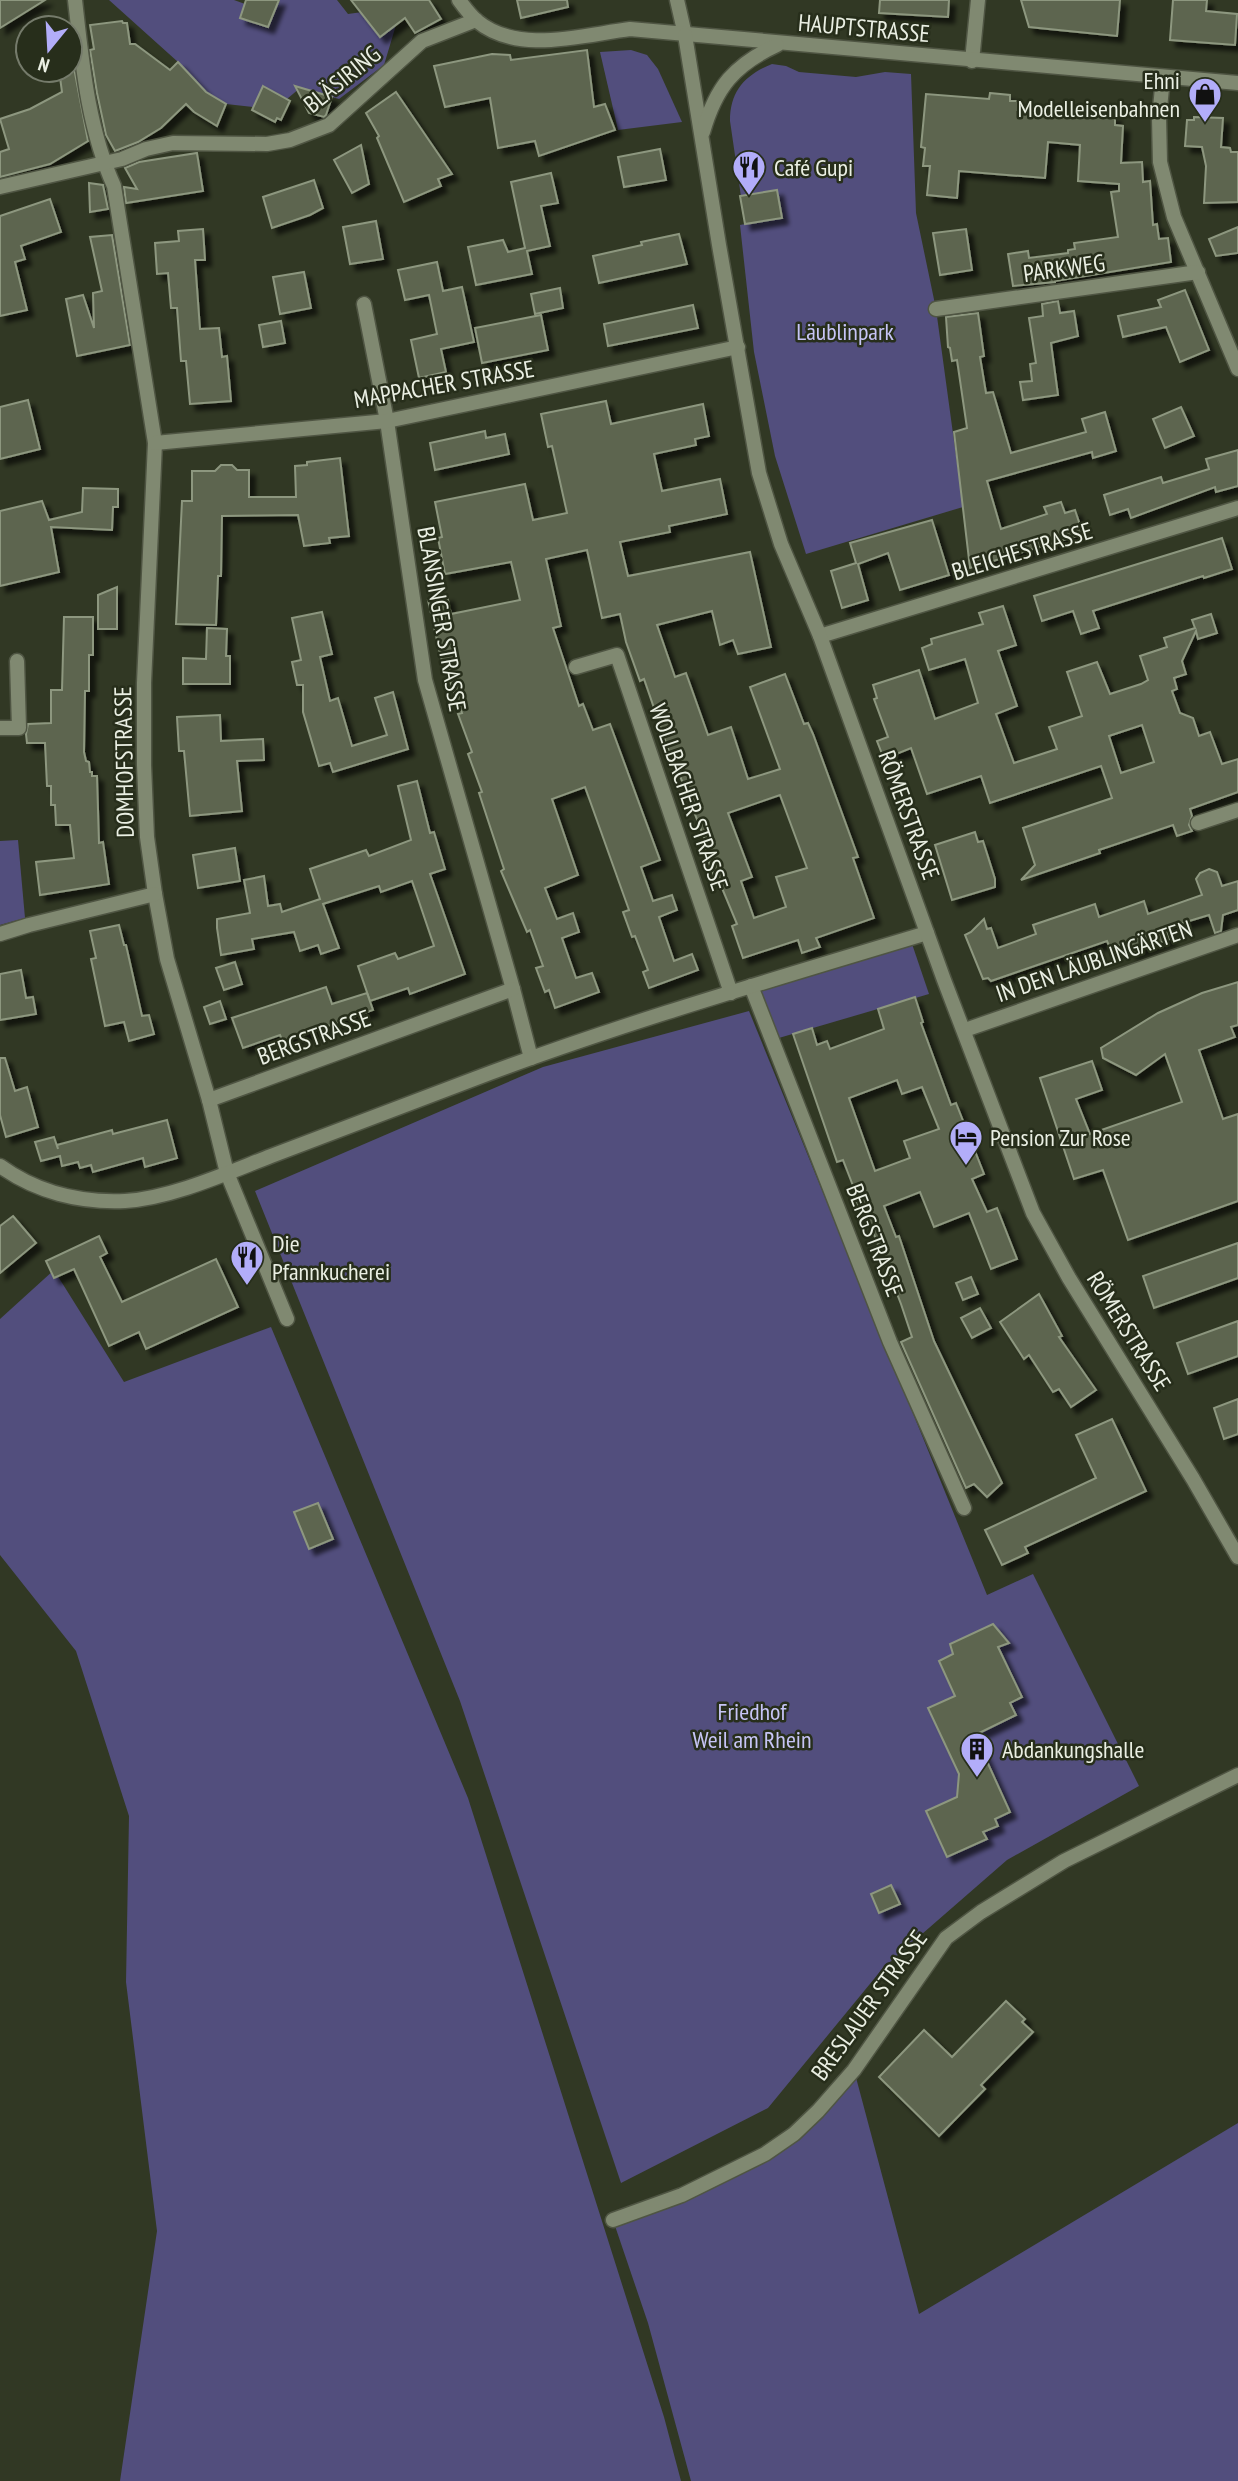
<svg xmlns="http://www.w3.org/2000/svg" width="1238" height="2481" font-family="'PT Sans Narrow',sans-serif">
<defs>
<filter id="shadow"><feDropShadow dx="6" dy="6" stdDeviation="2" flood-color="#0009"/></filter>
</defs>
<rect width="100%" height="100%" fill="#313824"/>
<g fill="#524e7d">
<polygon points="109,0 234,0 245,4 240,18 268,27 280,0 337,0 348,14 384,9 396,25 384,65 339,99 300,88 287,99 263,86 253,107 226,104 206,92 178,62"/>
<polygon points="631,50 647,55 658,69 682,122 618,130 600,52"/>
<path d="M772 64 786 66 799 72 856 77 885 72 911 74 916 213 936 309 963 507 806 554 775 456 754 352 740 225 745 224 730 121C730 91 745 75 772 64Z"/>
<polygon points="18,840 25,918 0,925 0,841"/>
<polygon points="910,938 929,994 772,1040 751,986"/>
<polygon points="749,1011 987,1595 1033,1574 1139,1786 1007,1860 883,1968 768,2108 621,2183 460,1701 255,1191 543,1067"/>
<polygon points="54,1270 124,1382 271,1327 468,1798 664,2417 681,2481 120,2481 157,2231 126,1982 129,1816 76,1651 0,1555 0,1319"/>
<polygon points="854,2070 919,2314 1238,2123 1238,2481 691,2481 648,2323 613,2220 765,2154"/>
</g>
<g fill="#5d654f" stroke="#8d977f" stroke-width="2" fill-rule="evenodd" filter="url(#shadow)">
<polygon points="0,0 45,0 0,28"/>
<polygon points="246,0 279,0 268,27 240,18"/>
<polygon points="351,0 429,0 441,19 415,33 405,18 380,37"/>
<polygon points="517,0 567,0 568,7 521,18"/>
<polygon points="880,0 949,0 948,17 879,13"/>
<polygon points="1021,0 1120,0 1117,36 1029,27"/>
<polygon points="1173,0 1207,0 1206,11 1237,14 1235,45 1170,40"/>
<polygon points="122,21 123,23 127,23 130,44 135,44 170,70 178,62 206,92 226,104 217,126 194,112 186,104 161,128 138,142 115,151 106,135 97,93 90,50 94,49 90,25"/>
<polygon points="587,50 594,107 605,104 615,130 539,156 535,141 498,148 490,98 445,107 434,66 492,54 510,55 511,60"/>
<polygon points="71,52 88,141 50,164 0,177 0,152 9,149 0,119 30,109 62,92 59,70 70,70"/>
<polygon points="263,86 290,101 281,120 277,118 275,122 252,110"/>
<polygon points="295,86 332,97 326,115 324,117 309,113"/>
<polygon points="396,92 452,174 438,179 441,186 404,202 377,138 379,136 366,113"/>
<polygon points="990,93 1010,95 1010,101 1017,101 1017,110 1082,116 1092,107 1097,116 1115,116 1115,125 1123,126 1121,163 1142,162 1143,182 1150,181 1153,225 1157,224 1159,239 1168,238 1171,262 1055,281 1055,282 1013,286 1008,254 1028,251 1029,258 1068,253 1068,250 1075,249 1074,243 1118,237 1111,192 1119,191 1119,184 1078,181 1080,145 1048,142 1045,178 959,171 957,198 927,195 930,166 923,166 925,148 921,147 926,94 989,99"/>
<polygon points="1194,117 1223,118 1221,147 1230,148 1231,152 1238,152 1238,202 1204,203 1206,166 1202,147 1185,146 1187,120 1194,120"/>
<polygon points="361,145 369,184 352,193 334,160"/>
<polygon points="660,149 666,180 624,187 618,157"/>
<polygon points="197,153 203,191 126,203 124,187 137,189 125,168 139,162"/>
<polygon points="551,173 558,203 541,206 550,246 527,251 532,274 476,285 468,247 503,240 508,252 525,248 511,182"/>
<polygon points="314,180 323,208 310,215 272,228 263,197"/>
<polygon points="89,183 103,185 108,209 90,212"/>
<polygon points="777,190 782,218 745,224 740,196"/>
<polygon points="50,199 61,232 21,246 25,259 15,262 27,310 0,316 0,216"/>
<polygon points="376,221 383,259 350,264 343,227"/>
<polygon points="1238,227 1238,253 1216,256 1209,239"/>
<polygon points="203,229 205,260 195,260 200,329 219,328 222,357 227,356 231,401 190,404 186,361 181,361 177,308 171,308 168,273 157,274 155,243 179,241 178,231"/>
<polygon points="966,229 972,270 940,275 933,233"/>
<polygon points="679,234 687,264 599,283 593,256 642,245 641,242"/>
<polygon points="112,235 130,345 77,356 66,299 83,295 94,328 93,293 102,291 90,237"/>
<polygon points="437,262 443,291 462,287 474,342 441,349 446,372 419,378 411,340 437,334 429,295 405,300 398,270"/>
<polygon points="304,272 311,308 280,314 273,277"/>
<polygon points="560,288 563,308 535,314 531,294"/>
<polygon points="1185,290 1209,350 1180,362 1166,327 1123,337 1118,316 1161,307 1158,300"/>
<polygon points="1058,301 1060,313 1074,311 1078,336 1051,343 1058,395 1023,400 1020,382 1032,381 1030,364 1036,363 1029,318 1043,316 1042,304"/>
<polygon points="693,305 698,328 608,346 604,324"/>
<polygon points="978,313 984,356 980,357 986,393 993,392 1011,453 1086,432 1082,419 1105,412 1116,451 1093,458 1092,452 987,481 1001,529 1047,514 1044,507 1061,502 1065,513 1075,510 1083,534 970,568 954,432 967,428 957,360 952,361 950,348 948,347 946,317"/>
<polygon points="541,315 548,350 482,363 475,328"/>
<polygon points="281,321 285,343 263,347 259,325"/>
<polygon points="28,400 40,449 0,459 0,407"/>
<path d="M606 401 611 424 703 404 709 436 695 439 696 445 654 454 662 491 720 479 727 514 669 526 670 532 620 542 628 576 750 552 771 647 738 654 733 640 720 645 712 611 657 625 675 677 686 673 708 735 731 727 748 779 780 769 750 687 785 674 804 724 808 723 813 734 858 857 853 858 874 918 816 938 820 947 802 953 798 940 743 958 732 926 737 924 722 888 719 889 701 841 705 840 678 771 676 772 644 679 640 681 626 642 620 614 602 618 587 550 546 559 561 626 553 628 579 706 583 704 593 730 610 724 660 860 641 867 653 901 672 895 677 910 659 917 674 961 692 954 698 970 649 988 643 972 648 970 635 936 632 937 623 912 629 910 585 787 552 799 578 875 545 888 557 919 573 913 579 932 562 938 576 978 592 973 599 992 555 1008 549 990 545 992 536 968 543 966 530 930 527 932 501 871 504 869 479 793 482 792 468 754 472 752 458 714 462 713 441 658 428 600 447 596 451 614 520 600 511 562 445 574 438 538 442 537 435 502 525 484 533 520 567 513 552 446 548 447 541 414ZM780 795 807 868 776 877 786 907 754 918 741 881 752 877 728 813Z"/>
<polygon points="1181,407 1194,436 1165,448 1153,419"/>
<polygon points="485,431 486,438 505,434 509,454 435,470 430,443"/>
<polygon points="1238,450 1238,486 1216,492 1215,487 1131,518 1128,509 1110,515 1104,495 1161,477 1163,483 1209,469 1206,459"/>
<polygon points="340,458 349,536 329,538 330,543 304,546 298,515 222,516 221,576 218,576 216,625 176,624 182,501 192,501 192,471 215,471 221,465 232,465 237,470 249,470 249,497 296,497 295,466 307,465 307,462"/>
<polygon points="83,488 118,489 118,507 113,507 112,530 51,527 59,572 0,586 0,511 42,501 49,520 82,512"/>
<polygon points="932,520 949,575 900,590 888,553 858,564 868,600 842,608 831,571 856,563 850,543"/>
<polygon points="1222,538 1232,569 1204,578 1203,576 1093,611 1099,628 1081,634 1073,611 1042,621 1034,596"/>
<polygon points="117,587 117,629 98,629 98,595"/>
<path d="M1003 606 1016 645 998 651 1017 706 996 714 1014 763 1057 749 1049 727 1082 716 1067 672 1097 662 1110 694 1141 684 1148 680 1140 656 1167 647 1164 638 1195 628 1192 620 1211 614 1217 633 1198 639 1196 631 1182 661 1186 674 1174 678 1177 689 1172 691 1180 713 1193 718 1199 736 1210 732 1222 764 1238 759V792L1190 809 1192 816 1189 825 1192 831 1177 836 1173 825 1099 850 1100 853 1021 880 1035 865 1023 828 1112 798 1101 766 990 803 981 776 927 794 911 748 884 759 877 741 888 737 874 699 877 698 873 685 919 670 935 719 978 703 965 659 929 670 922 648 932 644 931 639 983 624 979 613ZM1142 725 1154 762 1121 773 1109 736Z"/>
<polygon points="322,612 332,654 320,657 330,701 338,698 352,746 387,735 375,698 393,692 408,749 333,772 330,763 319,766 303,712 303,685 297,685 292,662 301,660 292,618"/>
<polygon points="64,617 93,617 93,655 89,655 89,691 85,691 84,752 86,761 89,762 90,772 92,772 92,776 97,776 99,843 103,842 109,884 40,895 36,862 74,858 70,825 56,825 55,805 51,805 51,786 47,786 45,743 27,743 26,734 28,724 51,723 51,690 62,690"/>
<polygon points="207,628 227,629 226,656 230,656 230,684 183,684 183,658 206,659"/>
<polygon points="220,715 221,741 263,739 264,760 237,761 242,811 190,816 184,751 179,751 177,717"/>
<polygon points="417,781 430,833 434,832 445,869 430,874 465,974 410,994 408,988 370,1001 358,966 395,953 398,959 434,946 412,881 381,892 379,886 323,904 339,948 321,954 318,945 300,951 294,932 252,939 254,949 221,955 217,928 217,919 250,913 244,880 264,876 268,906 280,904 282,912 320,899 310,869 366,850 369,856 411,840 398,786"/>
<polygon points="975,832 978,842 983,841 995,879 995,887 952,900 935,845"/>
<polygon points="235,848 240,881 198,888 193,855"/>
<polygon points="1209,869 1217,872 1222,886 1238,881 1238,910 1223,915 1221,931 1215,933 1209,915 1166,928 1170,939 1131,953 1128,943 1110,948 1107,941 991,981 988,978 983,979 965,935 971,932 984,919 987,929 991,928 998,948 1036,934 1033,925 1095,904 1099,917 1144,901 1148,914 1202,895 1196,879 1200,873"/>
<polygon points="119,925 124,945 126,945 142,1016 149,1015 154,1034 129,1041 124,1022 105,1026 91,959 96,958 90,931"/>
<polygon points="235,962 242,984 224,990 216,968"/>
<polygon points="21,970 26,998 33,997 36,1014 0,1020 0,974"/>
<polygon points="1238,982 1238,1025 1231,1027 1235,1037 1199,1050 1223,1119 1238,1114 1238,1201 1128,1240 1103,1170 1074,1179 1040,1078 1092,1061 1102,1090 1076,1099 1090,1134 1182,1102 1165,1054 1136,1075 1103,1058 1101,1048 1158,1013 1202,993"/>
<polygon points="326,987 332,1004 367,993 373,1010 283,1042 280,1035 243,1048 232,1018"/>
<path d="M915 997 923 1022 921 1023 951 1105 956 1103 984 1174 972 1179 987 1212 997 1208 1017 1259 991 1269 969 1213 934 1227 920 1192 884 1206 896 1237 899 1236 934 1341 1002 1483 987 1497 974 1484 966 1488 901 1342 912 1337 901 1304 866 1214 861 1216 851 1192 855 1191 843 1160 837 1162 793 1034 812 1028 817 1045 827 1041 830 1049 884 1029 878 1009ZM897 1080 902 1094 922 1087 939 1129 904 1141 910 1158 875 1171 849 1098Z"/>
<polygon points="220,1001 226,1019 210,1024 204,1007"/>
<polygon points="0,1058 5,1058 15,1091 27,1087 38,1127 6,1137 0,1115"/>
<polygon points="167,1120 177,1158 145,1167 143,1158 93,1172 91,1165 80,1168 78,1162 62,1166 60,1156 41,1161 35,1142 54,1137 58,1149 57,1145 112,1130 113,1134"/>
<polygon points="13,1216 36,1243 0,1273 0,1226"/>
<polygon points="99,1236 107,1253 100,1257 122,1302 216,1259 238,1307 146,1349 139,1332 109,1346 74,1269 54,1278 46,1261"/>
<polygon points="1238,1243 1238,1278 1154,1308 1143,1276"/>
<polygon points="971,1277 978,1294 963,1300 956,1283"/>
<polygon points="1039,1294 1062,1336 1059,1337 1096,1390 1071,1407 1059,1389 1053,1392 1029,1355 1024,1359 1000,1322"/>
<polygon points="980,1308 991,1328 972,1338 961,1318"/>
<polygon points="1238,1321 1238,1356 1188,1374 1177,1343"/>
<polygon points="1238,1399 1238,1434 1224,1439 1214,1408"/>
<polygon points="1112,1419 1146,1491 1025,1547 1028,1553 1002,1565 985,1530 1096,1478 1076,1435"/>
<polygon points="318,1503 333,1539 309,1549 294,1512"/>
<polygon points="993,1624 1009,1643 998,1647 1022,1697 1010,1703 1016,1715 975,1735 1010,1812 995,1819 998,1826 983,1832 987,1839 947,1857 926,1811 957,1797 959,1774 928,1708 955,1696 939,1661 953,1654 950,1644"/>
<polygon points="891,1885 900,1904 879,1913 871,1894"/>
<polygon points="1006,2001 1025,2019 1022,2022 1033,2032 981,2085 985,2089 939,2136 879,2077 924,2030 952,2057"/>
</g>
<g fill="none" stroke-linecap="round" stroke-linejoin="round">
<defs>
<g id="minor">
<path d="M75 0C82 62 88 129 114 186L155 443 144 683V765L147 837 155 894 167 959 209 1100 227 1173 287 1319"/>
<polyline points="677,0 685,35"/>
<polyline points="972,61 978,0"/>
<polyline points="1163,78 1159,118 1160,162 1174,217 1238,369"/>
<polyline points="0,187 122,159 146,149 173,143 267,144 290,140 329,125 422,41 476,20"/>
<polyline points="364,304 387,421 425,680 513,989 531,1058"/>
<polyline points="936,309 1198,272"/>
<polyline points="155,443 387,421 738,347"/>
<polyline points="820,636 1238,508"/>
<polyline points="576,667 617,655 731,993"/>
<polyline points="0,728 19,728 17,661"/>
<polyline points="1198,823 1238,810"/>
<polyline points="0,934 29,925 155,894"/>
<polyline points="751,986 890,1342 964,1508"/>
<polyline points="965,1030 1238,935"/>
<polyline points="209,1100 513,989"/>
<path d="M0 1166C36 1192 80 1203 125 1201 172 1198 227 1173 271 1156 339 1130 406 1105 474 1079 622 1023 775 979 927 933"/>
<polyline points="613,2220 682,2195 765,2154 794,2134 818,2111 854,2070 946,1938 981,1912 1064,1861 1238,1775"/>
</g>
<g id="tertiary">
<path d="M459 0C464 7 470 15 477 21 518 55 582 35 630 29L1238 83"/>
<polyline points="685,35 719,245 759,473 781,544 820,636 944,980 1033,1213 1069,1278 1193,1479 1238,1557"/>
<path d="M703 132C716 87 734 65 777 45"/>
</g>
</defs>
<use href="#minor" stroke="#4f5543" stroke-width="17"/>
<use href="#tertiary" stroke="#4f5543" stroke-width="17"/>
<use href="#minor" stroke="#808971" stroke-width="14"/>
<use href="#tertiary" stroke="#808971" stroke-width="14"/>
</g>
<defs>
<symbol id="shop-pin" viewBox="-11 -11 22 30"><path d="M0 17L-7.5 6A9.5 9.5 0 1 1 7.5 6Z" fill="#b2adf9" stroke="#272e1b"/><path d="M-5-2.5h2.3a2.7 3.5 0 0 1 5.4 0H5L5.5 6h-11ZM-1.5-2.5h3a1.5 2.3 0 0 0-3 0Z" fill="#111"/></symbol>
<symbol id="restaurant-pin" viewBox="-11 -11 22 30"><path d="M0 17L-7.5 6A9.5 9.5 0 1 1 7.5 6Z" fill="#b2adf9" stroke="#272e1b"/><path d="M-5-6h1v4h1v-4h1v4h1v-4h1v5L-1.5 .5V6h-2V.5L-5-1ZM5-6V6H3V1.5H1.5Q1.5-4 5-6Z" fill="#111"/></symbol>
<symbol id="hotel-pin" viewBox="-11 -11 22 30"><path d="M0 17L-7.5 6A9.5 9.5 0 1 1 7.5 6Z" fill="#b2adf9" stroke="#272e1b"/><path d="M-6-4.5h1.5V1H6V5H4.5V3h-9V5H-6ZM-4 0a1.8 1.8 0 1 1 3.6 0ZM.5 0V-2.5h3Q6-2.5 6 0Z" fill="#111"/></symbol>
<symbol id="building-pin" viewBox="-11 -11 22 30"><path d="M0 17L-7.5 6A9.5 9.5 0 1 1 7.5 6Z" fill="#b2adf9" stroke="#272e1b"/><path d="M-4-6H4V6H1V3H-1V6H-4ZM-2.5-4.3h1.7v1.8h-1.7ZM.8-4.3h1.7v1.8H.8ZM-2.5-1h1.7V.8h-1.7ZM.8-1h1.7V.8H.8Z" fill="#111"/></symbol>
</defs>
<g fill-rule="evenodd">
<use href="#shop-pin" x="1186" y="75" width="38" height="52"/>
<use href="#restaurant-pin" x="730" y="148" width="38" height="52"/>
<use href="#hotel-pin" x="947" y="1118" width="38" height="52"/>
<use href="#restaurant-pin" x="228" y="1238" width="38" height="52"/>
<use href="#building-pin" x="958" y="1730" width="38" height="52"/>
</g>
<g text-anchor="middle" dominant-baseline="central" stroke-width="5" stroke-linejoin="round" paint-order="stroke">
<g font-size="24" fill="#eaefe3" stroke="#272e1b">
<text transform="translate(864 28) rotate(5)">HAUPTSTRASSE</text>
<text transform="translate(342 79) rotate(-39)">BLÄSIRING</text>
<text transform="translate(1064 268) rotate(-8)">PARKWEG</text>
<text transform="translate(444 384) rotate(-10)">MAPPACHER STRASSE</text>
<text transform="translate(1022 551) rotate(-17)">BLEICHESTRASSE</text>
<text transform="translate(442 619) rotate(80)">BLANSINGER STRASSE</text>
<text transform="translate(124 762) rotate(-91)">DOMHOFSTRASSE</text>
<text transform="translate(689 797) rotate(71)">WOLLBACHER STRASSE</text>
<text transform="translate(909 815) rotate(70)">RÖMERSTRASSE</text>
<text transform="translate(1094 961) rotate(-19)">IN DEN LÄUBLINGÄRTEN</text>
<text transform="translate(314 1037) rotate(-20)">BERGSTRASSE</text>
<text transform="translate(875 1240) rotate(69)">BERGSTRASSE</text>
<text transform="translate(1129 1331) rotate(58)">RÖMERSTRASSE</text>
<text transform="translate(869 2005) rotate(-54)">BRESLAUER STRASSE</text>
</g>
<g font-size="24" fill="#eaefe3" stroke="#272e1b" text-anchor="start">
<text x="1180" y="80" text-anchor="end">Ehni<tspan x="1180" dy="28">Modelleisenbahnen</tspan></text>
<text x="774" y="167">Café Gupi</text>
<text x="990" y="1137">Pension Zur Rose</text>
<text x="272" y="1243">Die<tspan x="272" dy="28">Pfannkucherei</tspan></text>
<text x="1002" y="1749">Abdankungshalle</text>
</g>
<g font-size="24" fill="#c7c5f6" stroke="#272e1b">
<text x="845" y="331">Läublinpark</text>
<text x="752" y="1711">Friedhof<tspan x="752" dy="28">Weil am Rhein</tspan></text>
</g>
</g>
<g transform="translate(49 49) rotate(198)"><circle r="33" fill="#272e1b" stroke="#757b6b" stroke-width="2"/>
<path d="M0-5L12 26L0 18L-12 26Z" fill="#b2adf9"/>
<text y="-10" font-size="19" font-weight="bold" text-anchor="middle" fill="#eaefe3">N</text>
</g>
</svg>
